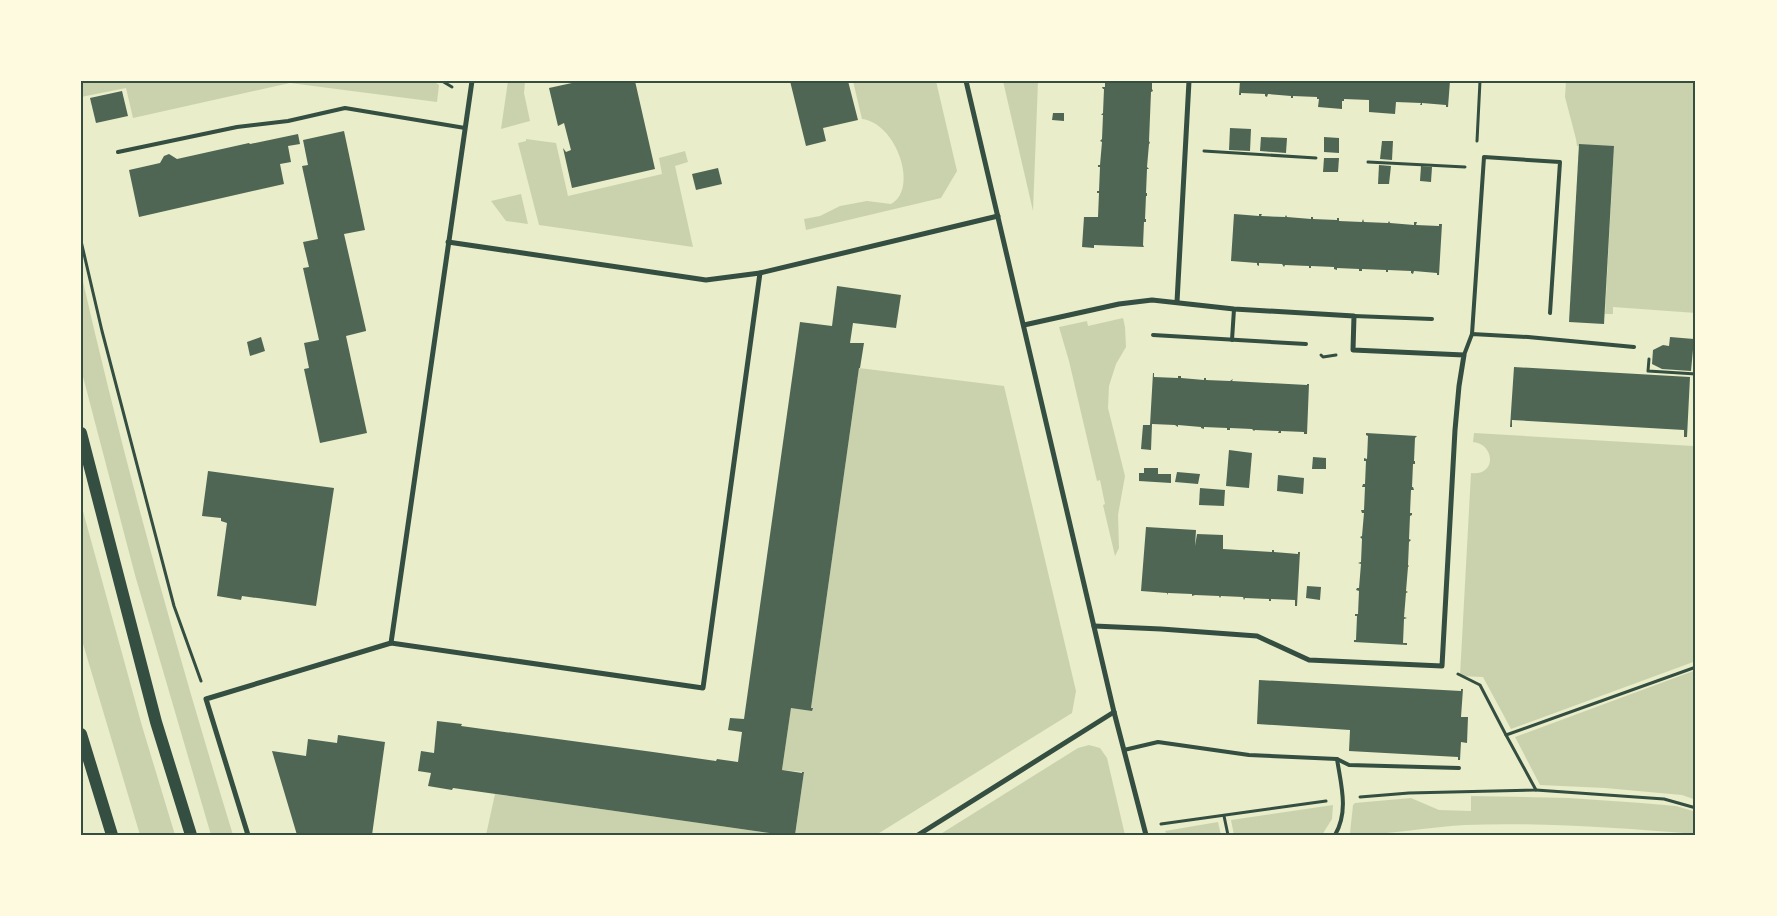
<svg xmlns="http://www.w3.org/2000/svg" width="1777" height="916" font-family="'Titillium Web',sans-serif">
<rect width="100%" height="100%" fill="#e9edc9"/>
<g fill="#cad2ad">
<polygon points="81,81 433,81 439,85 437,102 290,83 133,118 126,88 81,97"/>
<polygon points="508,81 525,81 524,93 530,121 501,129"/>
<path d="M853 81H936L957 171 941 198 806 230 804 219 820 216 840 206 867 201 891 204C919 190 897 123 862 119Z"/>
<polygon points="1003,81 1038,81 1033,211"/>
<polygon points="1566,81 1696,81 1696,313 1613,307 1613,314 1605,314 1614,147 1577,146 1576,139 1565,97"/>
<polygon points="526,139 556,143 568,196 662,174 659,158 685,151 688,162 675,166 693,247 539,225 518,143 526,141"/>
<polygon points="521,194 528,224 506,221 491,201"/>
<path d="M81 273C124 462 176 649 233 835H211L135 575 81 369Z"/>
<polygon points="1123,318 1125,327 1126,347 1116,364 1109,386 1108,408 1125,476 1118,515 1119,548 1115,556 1103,505 1105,504 1100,480 1097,481 1069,361 1059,327 1087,321 1088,326"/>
<polygon points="859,368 1004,386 1076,691 1072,713 876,835 795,835 804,772 782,770 791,708 811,708"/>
<path d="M1696 409V661L1511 729 1483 677 1460 676 1471 473C1497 476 1495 444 1473 442L1474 433 1693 446Z"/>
<polygon points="81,504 142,726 175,835 140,835 81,637"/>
<polygon points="1696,670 1696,800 1682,795 1605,788 1540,785 1515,737"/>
<polygon points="1089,745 1100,748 1107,758 1125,835 939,835 1078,748"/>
<polygon points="495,794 784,835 486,835"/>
<path d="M1471 796 1569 798 1641 803 1676 806 1696 812V834C1619 828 1541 822 1465 825 1427 827 1389 835 1351 835L1350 833 1353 805 1355 803 1411 798 1439 810 1471 811Z"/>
<polygon points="1333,805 1332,819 1322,835 1234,835 1231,820"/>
<polygon points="1218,822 1221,835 1167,835 1165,831"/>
</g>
<g fill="#4f6655">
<polygon points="581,81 635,81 655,169 572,188 563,148 566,152 571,150 564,123 558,126 549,88"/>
<polygon points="790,81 848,81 858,120 823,128 826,141 806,146"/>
<polygon points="1105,81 1152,81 1152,89 1153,91 1151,92 1149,141 1150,143 1149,144 1147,167 1149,169 1147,169 1146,193 1147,193 1147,196 1146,196 1145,219 1146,219 1146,222 1144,222 1143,245 1144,247 1094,245 1094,248 1082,247 1084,217 1098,217 1099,193 1097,193 1097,191 1099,191 1100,167 1098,167 1098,165 1100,165 1102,142 1100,141 1102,139 1103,115 1101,115 1103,113 1104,89 1103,89 1102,87 1105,87"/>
<polygon points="1240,81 1450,81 1448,107 1446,107 1446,105 1422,103 1422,105 1420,105 1421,103 1396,102 1395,114 1369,112 1369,100 1344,99 1344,101 1342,101 1342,109 1318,107 1319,99 1317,99 1317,97 1293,96 1293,98 1291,98 1291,96 1268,94 1267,97 1265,96 1265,94 1241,93 1241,95 1239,95"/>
<polygon points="122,91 128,116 96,123 90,98"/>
<polygon points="1053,113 1064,113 1064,121 1052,120"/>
<polygon points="1230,128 1251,129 1250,151 1229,150"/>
<polygon points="344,131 365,230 344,234 366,330 366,331 346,336 367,433 320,443 304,369 309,368 304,343 319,340 303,268 309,267 303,242 318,239 302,166 308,165 303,140"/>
<polygon points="298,134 300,144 288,146 291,162 280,164 284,184 139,217 129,170 160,163 164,156 169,154 177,159 249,143 250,144"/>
<polygon points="1261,137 1287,138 1286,153 1260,151"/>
<polygon points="1324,137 1339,138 1339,153 1324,152"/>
<polygon points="1382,141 1393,141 1392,160 1380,159"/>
<polygon points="1579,144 1614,146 1604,324 1569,322"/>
<polygon points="1324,158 1339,158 1338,172 1323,172"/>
<polygon points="1379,165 1391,166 1389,184 1378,184"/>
<polygon points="1421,166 1432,167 1431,182 1420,181"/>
<polygon points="718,168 722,184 696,190 692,174"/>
<polygon points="1234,214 1259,216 1259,214 1262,214 1261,216 1285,217 1286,215 1287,217 1311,219 1311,217 1313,217 1313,219 1337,220 1337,218 1339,218 1339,221 1362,222 1363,219 1364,222 1388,223 1389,221 1390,223 1414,225 1414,222 1417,222 1416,225 1439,226 1439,224 1442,224 1439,275 1437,275 1437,273 1414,271 1413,274 1411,273 1411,271 1388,270 1388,272 1386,272 1386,270 1362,269 1362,271 1359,271 1359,269 1337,268 1337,270 1334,269 1334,267 1311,266 1311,268 1309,268 1309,266 1285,265 1284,267 1282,264 1259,263 1259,266 1257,265 1257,263 1231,261"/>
<polygon points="837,286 901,295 896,328 853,323 850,343 864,343 860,368 859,368 811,708 813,708 812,711 791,708 782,770 802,773 802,772 804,772 795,835 784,835 453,788 452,790 428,786 431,773 418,771 421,751 434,753 437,721 462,724 461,726 653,752 716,761 717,759 738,762 742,732 728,730 730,718 744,719 800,322 832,326"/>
<polygon points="261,337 265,351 250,356 247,342"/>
<polygon points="1670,337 1694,339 1691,371 1662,369 1652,364 1653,350 1663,345 1669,346"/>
<polygon points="1514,367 1690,377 1687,437 1684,437 1684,430 1512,420 1512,427 1510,427"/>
<polygon points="1153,373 1154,373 1154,377 1178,378 1178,376 1181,376 1181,378 1204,380 1204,378 1206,378 1206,380 1230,381 1233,379 1232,381 1307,385 1307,384 1309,384 1307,434 1304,434 1304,432 1281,431 1281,433 1278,433 1279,431 1255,430 1254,431 1252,429 1230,428 1230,430 1227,430 1227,428 1204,427 1204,429 1201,428 1201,427 1178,425 1178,427 1175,425 1152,424 1151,450 1141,449 1143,425 1150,425"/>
<polygon points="1366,433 1417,436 1415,438 1414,461 1415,461 1415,464 1413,464 1412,487 1413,487 1414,490 1411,490 1410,513 1412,513 1412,515 1410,516 1409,539 1411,540 1409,542 1408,565 1409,566 1408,567 1406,591 1408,592 1406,593 1404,617 1407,618 1404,619 1403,643 1407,643 1407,645 1354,642 1354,640 1356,640 1357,616 1355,616 1355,614 1358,614 1359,591 1356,590 1357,588 1359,588 1361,564 1358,563 1361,562 1362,539 1360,537 1362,536 1364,513 1362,513 1361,510 1364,510 1365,487 1362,487 1363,484 1365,484 1366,461 1364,461 1364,458 1367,459 1368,436 1366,435"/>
<polygon points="1229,450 1252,453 1249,488 1226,486"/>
<polygon points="1313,457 1326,458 1326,469 1312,469"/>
<polygon points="1144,468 1158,468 1158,474 1171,474 1171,483 1139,481 1139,473 1144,473"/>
<polygon points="208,471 334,488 316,606 242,596 241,600 217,596 227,523 221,521 221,518 202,516"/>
<polygon points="1177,472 1200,474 1198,484 1175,482"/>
<polygon points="1278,475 1304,478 1303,494 1277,491"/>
<polygon points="1200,488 1225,490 1224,506 1199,505"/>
<polygon points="1146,527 1196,530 1195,546 1197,534 1223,535 1223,549 1272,552 1272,550 1274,550 1274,552 1298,554 1298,552 1300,552 1297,606 1295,606 1295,600 1271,599 1271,601 1269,601 1269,599 1245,598 1244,600 1243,597 1221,596 1220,598 1219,596 1195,595 1192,596 1192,594 1168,593 1167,595 1167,593 1141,591"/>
<polygon points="1307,586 1321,587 1320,600 1306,598"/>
<polygon points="1259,680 1461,691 1461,689 1463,689 1461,717 1468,717 1467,743 1461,742 1460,760 1458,760 1458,757 1349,751 1350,730 1257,724"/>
<polygon points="338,735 385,742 372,835 297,835 272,751 306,756 308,739 337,743"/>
</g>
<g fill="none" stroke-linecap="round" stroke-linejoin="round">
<g stroke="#344e41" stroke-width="3">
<polyline points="442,81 452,87"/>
<polyline points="1477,141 1480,81"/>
<polyline points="1204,151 1316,158"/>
<polyline points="1368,162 1465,167"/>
<polyline points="81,241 102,331 174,606 201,681"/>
<polyline points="1321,355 1323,357 1336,355"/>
<polyline points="1649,359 1648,371 1696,374"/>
<polyline points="1458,674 1480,685 1506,735 1696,667"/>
<polyline points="1536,790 1664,799 1696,808"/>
<polyline points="1360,797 1409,793 1536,790 1506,735"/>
<polyline points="1224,816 1228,835"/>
<polyline points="1161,824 1326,801"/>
</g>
<g stroke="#344e41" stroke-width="4">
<polyline points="118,152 237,127 288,121 345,108 465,128"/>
<polyline points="1354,316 1432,319"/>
<polyline points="1472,334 1484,157 1560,162 1550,313"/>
<polyline points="1153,335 1306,344"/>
<polyline points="1232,340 1234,309"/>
<polyline points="1464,355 1472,334 1528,337 1634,347"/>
<polyline points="1124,750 1158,742 1249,755 1337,759 1349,765 1459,768"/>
<path d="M1335 835C1349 811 1341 785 1337 759"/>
</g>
<g stroke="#344e41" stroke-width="5">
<polyline points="966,81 1114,712 1146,835"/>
<polyline points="448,242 706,280 760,273 998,216"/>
<polyline points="1177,302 1189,81"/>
<polyline points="1024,325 1119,304 1152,300 1234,309 1354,316 1353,350 1464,355 1459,386 1455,430 1442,666 1309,660 1257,636 1161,629 1094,626"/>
<polyline points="391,643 703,688 760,273"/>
<polyline points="248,835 206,699 391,643 472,81"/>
<polyline points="918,835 1114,712"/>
</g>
<g stroke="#344e41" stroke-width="12">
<polyline points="81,433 156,722 191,835"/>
<polyline points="81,734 112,835"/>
</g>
</g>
<rect width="1777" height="916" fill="none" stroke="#fefae0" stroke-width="165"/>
<rect x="82" y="82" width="1612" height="752" fill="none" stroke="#344e41" stroke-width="2"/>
</svg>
